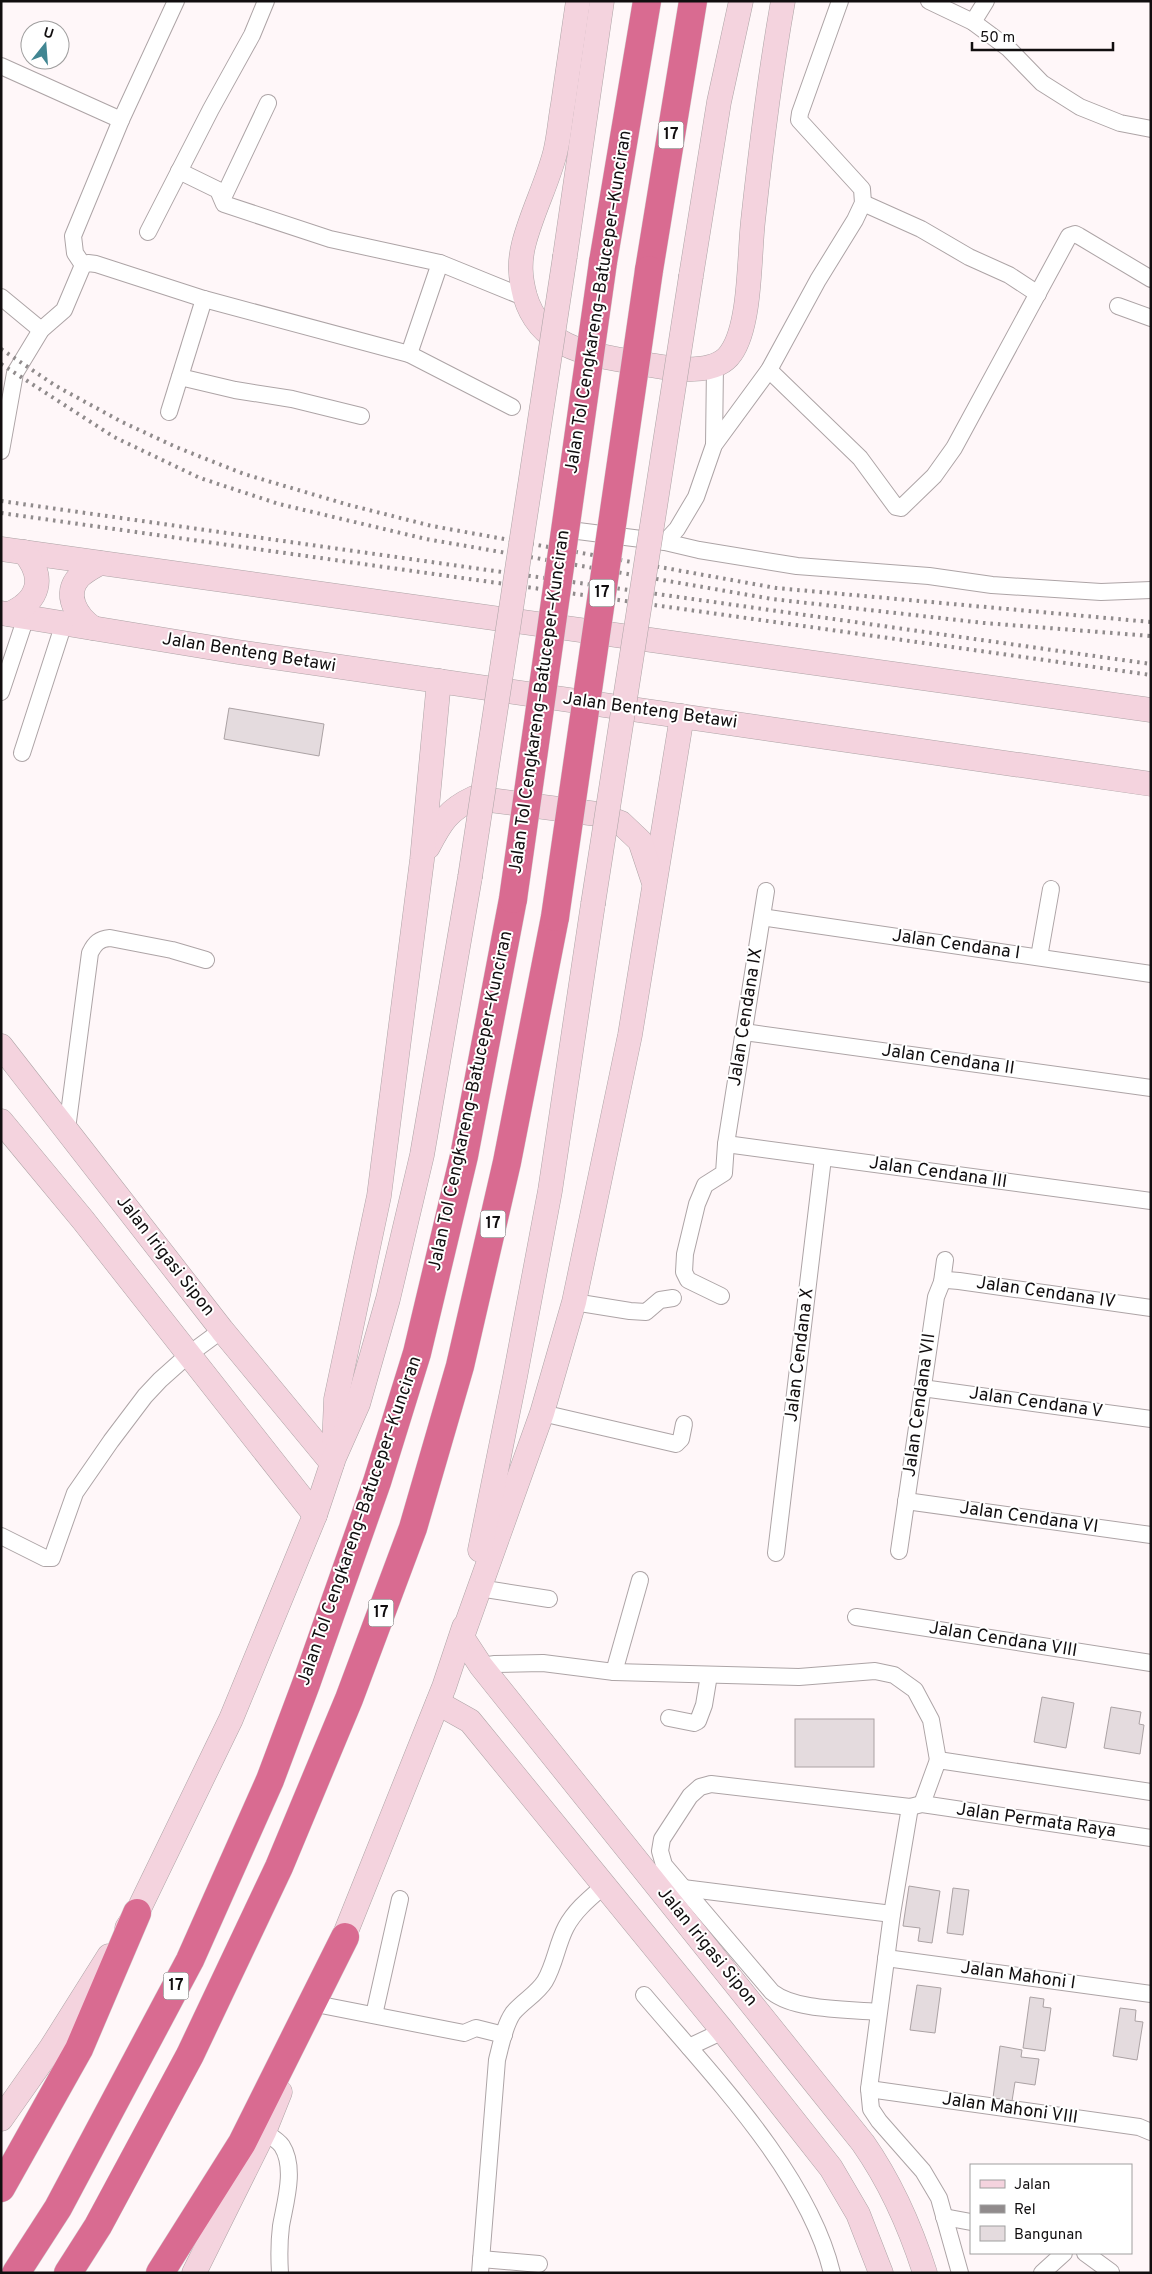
<svg xmlns="http://www.w3.org/2000/svg" width="1152" height="2274" font-family="Overpass,sans-serif">
<rect width="100%" height="100%" fill="#fff7f9"/>
<g fill="#e4dbde" stroke="#aba2a4">
<polygon points="229,708 324,724 319,756 224,739"/>
<polygon points="1042,1697 1074,1703 1066,1748 1034,1742"/>
<polygon points="1111,1707 1141,1712 1139,1724 1144,1725 1140,1754 1104,1748"/>
<rect x="795" y="1719" width="79" height="48"/>
<polygon points="909,1886 940,1891 932,1943 918,1941 920,1928 903,1926"/>
<polygon points="953,1888 969,1890 963,1935 947,1933"/>
<polygon points="917,1985 941,1988 935,2033 910,2030"/>
<polygon points="1030,1997 1044,1999 1043,2007 1051,2008 1045,2051 1023,2048"/>
<polygon points="1120,2008 1136,2010 1135,2021 1143,2022 1137,2060 1113,2056"/>
<polygon points="1000,2046 1022,2050 1021,2057 1039,2059 1035,2085 1015,2082 1012,2101 993,2098"/>
</g>
<g fill="none" stroke-linecap="round" stroke-linejoin="round">
<defs>
<g id="street">
<polyline points="929,1 973,22 1008,48 1042,83 1080,107 1120,123 1151,129"/>
<polyline points="973,22 986,1"/>
<polyline points="1,66 121,120"/>
<polyline points="179,171 218,190 224,204 330,239 440,263 409,354"/>
<polyline points="223,198 268,103"/>
<polyline points="863,203 921,229 969,257 1009,275 1038,294"/>
<polyline points="148,232 211,109 252,35 266,1"/>
<polyline points="440,263 526,298"/>
<polyline points="83,265 88,263 96,264 204,299 409,354 512,407"/>
<polyline points="83,265 75,253 73,236 121,120 176,1"/>
<polyline points="1,297 41,330"/>
<polyline points="1118,306 1151,318"/>
<polyline points="769,370 860,458 896,507 901,508 934,476 954,448 1069,236 1075,234 1079,236 1151,279"/>
<polyline points="180,377 235,390 292,399 361,416"/>
<polyline points="169,412 204,299"/>
<polyline points="714,445 715,365"/>
<polyline points="1,451 15,373 41,330 64,310 83,265"/>
<polyline points="570,530 665,542 677,529 696,497 714,445 769,370 818,280 855,220 863,203 862,189 799,120 800,113 840,1"/>
<polyline points="665,542 699,550 797,566 929,576 992,585 1101,592 1151,590"/>
<polyline points="1,692 26,617"/>
<polyline points="22,753 64,623"/>
<polyline points="762,919 768,918 1151,974"/>
<polyline points="1039,957 1051,889"/>
<polyline points="744,1032 1151,1088"/>
<path d="M67 1129 90 953C95 943 99 939 110 938L172 950 206 960"/>
<polyline points="726,1144 1151,1201"/>
<polyline points="942,1282 947,1280 959,1281 1151,1308"/>
<polyline points="721,1296 688,1280 684,1272 685,1254 697,1204 705,1185 724,1173 726,1144 766,891"/>
<polyline points="574,1302 630,1311 646,1312 660,1300 673,1298"/>
<polyline points="922,1388 1151,1419"/>
<polyline points="542,1413 676,1444 681,1439 684,1424"/>
<polyline points="906,1501 1151,1535"/>
<polyline points="1,1536 45,1558 52,1558 75,1493 111,1441 145,1396 160,1380 188,1355 222,1330"/>
<polyline points="899,1551 936,1297 942,1282 945,1260"/>
<polyline points="776,1553 823,1158"/>
<polyline points="479,1588 549,1599"/>
<polyline points="856,1617 1151,1663"/>
<polyline points="481,1666 495,1664 543,1663 614,1672 799,1677 875,1671 894,1675 915,1690 931,1720 938,1760"/>
<polyline points="614,1672 640,1580"/>
<polyline points="669,1718 694,1723 698,1721 704,1705 709,1675"/>
<polyline points="922,1804 938,1760 1151,1792"/>
<polyline points="910,1807 892,1914 869,2089 871,2109 879,2121 923,2171 939,2198 960,2273"/>
<polyline points="683,1888 892,1914"/>
<polyline points="886,1958 1151,1994"/>
<path d="M644 1995C710 2073 808 2173 832 2273"/>
<polyline points="316,2004 464,2033 476,2028 504,2035"/>
<path d="M878 2012C848 2009 796 2011 772 1992L664 1865 660 1851 662 1839 690 1796 700 1787 711 1784 910 1807 922 1804 1151 1838"/>
<polyline points="374,2015 400,1899"/>
<polyline points="689,2047 723,2031"/>
<polyline points="869,2089 1139,2127 1151,2132"/>
<path d="M264 2132C270 2136 278 2140 282 2146 296 2168 285 2203 281 2226 279 2242 279 2257 280 2273"/>
<polyline points="944,2217 971,2222"/>
<polyline points="1085,2253 1111,2272"/>
<polyline points="481,2259 539,2264"/>
<path d="M480 2273 497 2060C501 2045 504 2026 513 2013 523 2001 537 1994 545 1981 555 1964 557 1944 566 1927 575 1910 590 1898 605 1885"/>
<polyline points="1042,2273 1064,2253"/>
</g>
<g id="secondary">
<path d="M578 1C573 35 568 70 563 104 560 120 559 137 555 153 547 184 532 212 524 243 519 262 520 277 525 296 542 354 600 355 650 365 673 369 716 376 731 353 751 325 749 256 753 221 761 147 770 74 783 1"/>
<polyline points="565,256 602,1"/>
<polyline points="691,276 719,102 741,1"/>
<polyline points="1,549 1151,710"/>
<polyline points="1,613 238,652 1151,784"/>
<path d="M9 614C39 601 46 578 24 552"/>
<path d="M93 628C77 617 63 595 79 577 85 571 93 567 100 563"/>
<path d="M682 716 630 1035 574 1302 542 1413 462 1637 481 1666 863 2143C891 2183 910 2226 925 2273"/>
<path d="M428 847C441 822 448 810 474 798L597 814 621 823 640 841 653 880"/>
<polyline points="1,1046 222,1330 332,1463"/>
<polyline points="1,1121 83,1220 315,1515"/>
<polyline points="334,1446 336,1399 379,1196 422,860 439,681"/>
<polyline points="480,1550 515,1377 550,1191 593,904"/>
<polyline points="438,1703 470,1721 723,2031 831,2168 858,2214 881,2273"/>
<polyline points="127,1928 137,1913 231,1719 315,1515 334,1458 358,1404 388,1299 422,1155 470,877"/>
<polyline points="337,1954 444,1687 464,1627"/>
<polyline points="1,2119 51,2048 109,1956"/>
<polyline points="194,2273 264,2132 280,2092"/>
</g>
<g id="highway">
<polyline points="603,262 647,1"/>
<polyline points="649,270 693,1"/>
<polyline points="1,2188 79,2049 137,1913"/>
<polyline points="16,2273 58,2208 190,1960 270,1780 306,1684 377,1482 417,1353 464,1156 513,899"/>
<polyline points="68,2273 98,2226 190,2055 279,1867 349,1699 413,1528 460,1366 507,1162 555,917"/>
<polyline points="160,2273 242,2143 345,1937"/>
</g>
</defs>
<use href="#street" stroke="#ada4a6" stroke-width="18"/>
<use href="#secondary" stroke="#ada4a6" stroke-width="25"/>
<use href="#highway" stroke="#d4d4d4" stroke-width="29"/>
<use href="#street" stroke="#fff" stroke-width="16"/>
<use href="#secondary" stroke="#f4d3de" stroke-width="24"/>
<use href="#highway" stroke="#d96b91" stroke-width="28"/>
<g stroke="#908b8c" stroke-width="4" stroke-dasharray="2.5 5" stroke-linecap="butt">
<polyline points="1,349 56,386 122,422 176,447 244,474 349,505 432,526 776,588 1151,622"/>
<polyline points="1,364 114,437 200,478 279,504 426,539 772,599 984,623 1151,636"/>
<polyline points="1,501 1151,664"/>
<polyline points="1,513 1151,675"/>
</g>
<defs>
<g id="secondary-bridge">
<polyline points="470,877 565,256"/>
<polyline points="593,904 691,276"/>
</g>
<g id="highway-bridge">
<polyline points="513,899 603,262"/>
<polyline points="555,917 649,270"/>
</g>
</defs>
<use href="#secondary-bridge" stroke="#ada4a6" stroke-width="25" stroke-linecap="butt"/>
<use href="#highway-bridge" stroke="#d4d4d4" stroke-width="29" stroke-linecap="butt"/>
<use href="#secondary-bridge" stroke="#f4d3de" stroke-width="24"/>
<use href="#highway-bridge" stroke="#d96b91" stroke-width="28"/>
</g>
<g text-anchor="middle" dominant-baseline="central" stroke-width="4" stroke-linejoin="round" paint-order="stroke">
<g fill="#fff" stroke="#585657" stroke-width="1">
<rect x="658.5" y="121.5" width="25" height="27" rx="4"/>
<rect x="589.5" y="579.5" width="25" height="27" rx="4"/>
<rect x="480.5" y="1210.5" width="25" height="27" rx="4"/>
<rect x="368.5" y="1599.5" width="25" height="27" rx="4"/>
<rect x="163.5" y="1972.5" width="25" height="27" rx="4"/>
</g>
<g font-size="16" font-weight="bold" fill="#110e0f">
<text x="671" y="135">17</text>
<text x="602" y="593">17</text>
<text x="493" y="1224">17</text>
<text x="381" y="1613">17</text>
<text x="176" y="1986">17</text>
</g>
<g font-size="18" fill="#110e0f" stroke="#fff">
<text transform="translate(599 302) rotate(-81)">Jalan Tol Cengkareng–Batuceper–Kunciran</text>
<text transform="translate(249 653) rotate(9)">Jalan Benteng Betawi</text>
<text transform="translate(540 702) rotate(-82)">Jalan Tol Cengkareng–Batuceper–Kunciran</text>
<text transform="translate(650 711) rotate(8)">Jalan Benteng Betawi</text>
<text transform="translate(956 945) rotate(8)">Jalan Cendana I</text>
<text transform="translate(746 1017) rotate(-81)">Jalan Cendana IX</text>
<text transform="translate(948 1060) rotate(8)">Jalan Cendana II</text>
<text transform="translate(471 1101) rotate(-78)">Jalan Tol Cengkareng–Batuceper–Kunciran</text>
<text transform="translate(938 1173) rotate(8)">Jalan Cendana III</text>
<text transform="translate(165 1256) rotate(52)">Jalan Irigasi Sipon</text>
<text transform="translate(1046 1293) rotate(8)">Jalan Cendana IV</text>
<text transform="translate(800 1355) rotate(-83)">Jalan Cendana X</text>
<text transform="translate(1036 1403) rotate(8)">Jalan Cendana V</text>
<text transform="translate(920 1405) rotate(-82)">Jalan Cendana VII</text>
<text transform="translate(1029 1518) rotate(8)">Jalan Cendana VI</text>
<text transform="translate(360 1521) rotate(-71)">Jalan Tol Cengkareng–Batuceper–Kunciran</text>
<text transform="translate(1003 1640) rotate(9)">Jalan Cendana VIII</text>
<text transform="translate(1036 1821) rotate(8)">Jalan Permata Raya</text>
<text transform="translate(707 1947) rotate(51)">Jalan Irigasi Sipon</text>
<text transform="translate(1018 1976) rotate(8)">Jalan Mahoni I</text>
<text transform="translate(1010 2109) rotate(8)">Jalan Mahoni VIII</text>
</g>
</g>
<rect width="1152" height="2274" fill="none" stroke="#110e0f" stroke-width="5"/>
<rect x="970" y="2164" width="162" height="90" fill="#ffffff" stroke="#a09f9f"/>
<rect x="980" y="2180" width="25" height="8" fill="#f4d3de" stroke="#a09f9f"/>
<text x="1014" y="2189" font-size="15" fill="#110e0f">Jalan</text>
<rect x="980" y="2205" width="25" height="8" fill="#908b8c" stroke="#a09f9f"/>
<text x="1014" y="2214" font-size="15" fill="#110e0f">Rel</text>
<rect x="980" y="2226" width="25" height="15" fill="#e4dbde" stroke="#a09f9f"/>
<text x="1014" y="2239" font-size="15" fill="#110e0f">Bangunan</text>
<g transform="translate(45 45) rotate(17)"><circle r="24" fill="#ffffff" stroke="#a09f9f"/>
<path d="M0-4L9 19L0 12L-9 19Z" fill="#418692"/>
<text y="-8" font-size="14" font-weight="bold" text-anchor="middle" fill="#110e0f">U</text>
</g>
<path d="M972 42v8h141v-8" fill="none" stroke="#110e0f" stroke-width="2.5"/>
<text x="980" y="42" font-size="15" fill="#110e0f" stroke="#ffffff" stroke-width="4" paint-order="stroke">50 m</text>
</svg>
